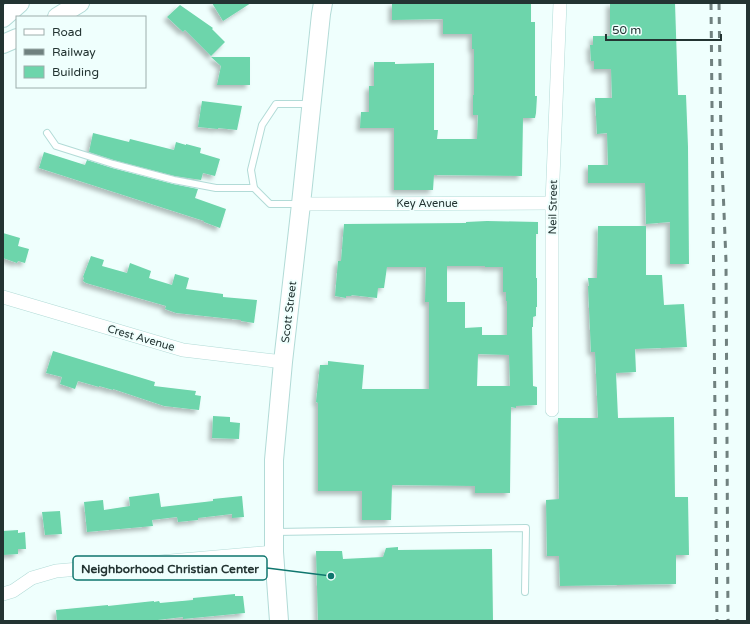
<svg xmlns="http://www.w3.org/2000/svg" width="750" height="624" font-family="'Varela Round',sans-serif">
<defs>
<filter id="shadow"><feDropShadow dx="-3.5" dy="3.5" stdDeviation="2" flood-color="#0004"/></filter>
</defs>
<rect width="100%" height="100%" fill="#effffd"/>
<g fill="#6dd5ab" fill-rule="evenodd" filter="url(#shadow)">
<polygon points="212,3 251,3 223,21"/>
<polygon points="392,3 531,3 531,22 535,22 535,96 537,96 536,113 535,118 523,118 522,176 434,175 433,190 394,190 394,128 360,128 361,112 369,112 369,86 374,86 374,62 395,62 395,64 434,63 434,130 438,130 437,139 477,139 478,115 473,115 473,95 474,95 474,49 472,49 472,34 443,34 443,19 392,20"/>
<polygon points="610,3 675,3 678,95 686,95 688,147 689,264 670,264 670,222 646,224 645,183 588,183 588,165 608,165 607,133 597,134 595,98 612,98 611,69 594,69 594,61 591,61 590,45 593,45 593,36 610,36"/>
<polygon points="180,5 213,28 212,29 225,42 211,56 185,30 183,32 167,17"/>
<polygon points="211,57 250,57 250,85 217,85 221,66"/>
<polygon points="202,101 242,106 237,130 218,128 218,129 198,127"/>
<polygon points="93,133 129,142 130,139 174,150 176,142 186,145 186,144 201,148 200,153 220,159 215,176 203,173 201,180 175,176 114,160 89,152"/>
<polygon points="44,152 85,165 87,160 112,168 173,184 198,189 195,198 226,209 220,228 204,222 204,221 39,168"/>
<path d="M487 221 538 222V234H536V278H537V307H536V316L533 317V327H532L533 386 537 387V405L516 406V408L511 407 510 493H475V486L392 485 391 520H362V491H318V403L316 402 320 365H328V361L364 365 362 389H429V302H425L426 267H387L384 288H378L377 298 351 295 352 296H346V298L335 296 338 261H341L344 224 466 223V222ZM447 266H485V267H503V292H506V301H507V335H482V327L465 328V302H447ZM478 354 509 355 510 386H477Z"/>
<polygon points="598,226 646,226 646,275 662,275 664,305 684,304 687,347 635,349 636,372 616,373 618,418 674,417 675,497 688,497 689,555 676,555 676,584 560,586 559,556 547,556 546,500 559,499 558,418 598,418 595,352 591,352 588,286 589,286 588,278 597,278"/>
<polygon points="3,233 20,238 18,246 29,249 25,263 18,261 17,263 3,258"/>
<polygon points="91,256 104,260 102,266 127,273 130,263 151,271 149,278 172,285 175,274 189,278 186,289 223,294 223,297 257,300 254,323 241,321 241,320 176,313 165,309 166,306 86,283 83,281 84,278 83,277"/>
<polygon points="53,351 155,382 154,386 196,391 195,395 201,396 199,410 164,406 113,389 113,390 99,386 99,387 78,381 75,389 60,384 62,377 46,373"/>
<polygon points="213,416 230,417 230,422 240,423 239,439 212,438"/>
<polygon points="159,493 161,507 213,501 213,499 242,496 244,517 232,518 232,514 198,518 198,520 178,522 177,517 152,520 153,526 87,532 84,502 103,500 104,510 130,506 129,497"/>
<polygon points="60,511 62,534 45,535 42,512"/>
<polygon points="18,530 18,533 25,532 26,549 18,549 18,554 3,555 3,531"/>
<polygon points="398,547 398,550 492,549 493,621 318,621 316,551 342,551 343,559 383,557 386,548"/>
<polygon points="235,594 235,596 243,596 245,613 183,619 183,617 149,621 57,621 56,610 108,605 108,606 117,605 154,601 154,602 159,601 160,603 193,600 193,598"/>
</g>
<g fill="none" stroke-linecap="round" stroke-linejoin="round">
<defs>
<g id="lane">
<polyline points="47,133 56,146 113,164 174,180 216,188 254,188"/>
<polyline points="299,204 270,204 254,188 251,170 262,125 276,104 310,104"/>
<polyline points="275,532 526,528 525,592"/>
</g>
<g id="street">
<polyline points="301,204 552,203"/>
<polyline points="3,297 183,350 283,362"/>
<polyline points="552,410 552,203 560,3"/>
<polyline points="3,594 13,591 32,578 56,571 274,552"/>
</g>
<g id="secondary">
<polyline points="57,17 80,3"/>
<polyline points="3,18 20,3"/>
<polyline points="3,44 17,38"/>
<polyline points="279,621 274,552 274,460 283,362 301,204 321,14 323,3"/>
</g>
</defs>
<use href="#lane" stroke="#b2dbd7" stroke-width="8"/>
<use href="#street" stroke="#b2dbd7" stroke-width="14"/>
<use href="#secondary" stroke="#b2dbd7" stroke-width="20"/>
<use href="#lane" stroke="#fff" stroke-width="6"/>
<use href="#street" stroke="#fff" stroke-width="13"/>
<use href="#secondary" stroke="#fff" stroke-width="18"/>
<g stroke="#70817f" stroke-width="3" stroke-dasharray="7 7" stroke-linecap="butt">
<polyline points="711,3 717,621"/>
<polyline points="719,3 721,139 726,261 728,621"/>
</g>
</g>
<g text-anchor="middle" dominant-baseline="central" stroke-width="4" stroke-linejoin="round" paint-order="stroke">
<g font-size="11" fill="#233432" stroke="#effffd">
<text x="427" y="203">Key Avenue</text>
<text transform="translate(553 207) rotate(-89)">Neil Street</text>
<text transform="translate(289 312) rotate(-83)">Scott Street</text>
<text transform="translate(141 338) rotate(16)">Crest Avenue</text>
</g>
</g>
<path fill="none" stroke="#0f766e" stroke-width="1.5" d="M331 576L267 568"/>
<circle fill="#0f766e" stroke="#effffd" stroke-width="1.5" cx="331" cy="576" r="4"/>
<rect fill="#effffd" stroke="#0f766e" stroke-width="1.5" x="73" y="556" width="194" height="24" rx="4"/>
<g font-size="12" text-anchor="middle" font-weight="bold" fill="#233432">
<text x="170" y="573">Neighborhood Christian Center</text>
</g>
<rect width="750" height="624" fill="none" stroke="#233432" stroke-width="8"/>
<rect x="16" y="16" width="130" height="72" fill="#effffd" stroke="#9daeac"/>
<rect x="24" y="29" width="20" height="6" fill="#ffffff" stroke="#9daeac"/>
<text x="52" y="36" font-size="12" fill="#233432">Road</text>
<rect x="24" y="49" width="20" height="6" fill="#70817f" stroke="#9daeac"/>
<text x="52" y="56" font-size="12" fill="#233432">Railway</text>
<rect x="24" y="66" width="20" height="12" fill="#6dd5ab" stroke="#9daeac"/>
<text x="52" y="76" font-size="12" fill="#233432">Building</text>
<path d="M606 34v6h115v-6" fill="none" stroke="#233432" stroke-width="2"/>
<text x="612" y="34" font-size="12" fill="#233432" stroke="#effffd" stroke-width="3" paint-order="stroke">50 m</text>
</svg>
